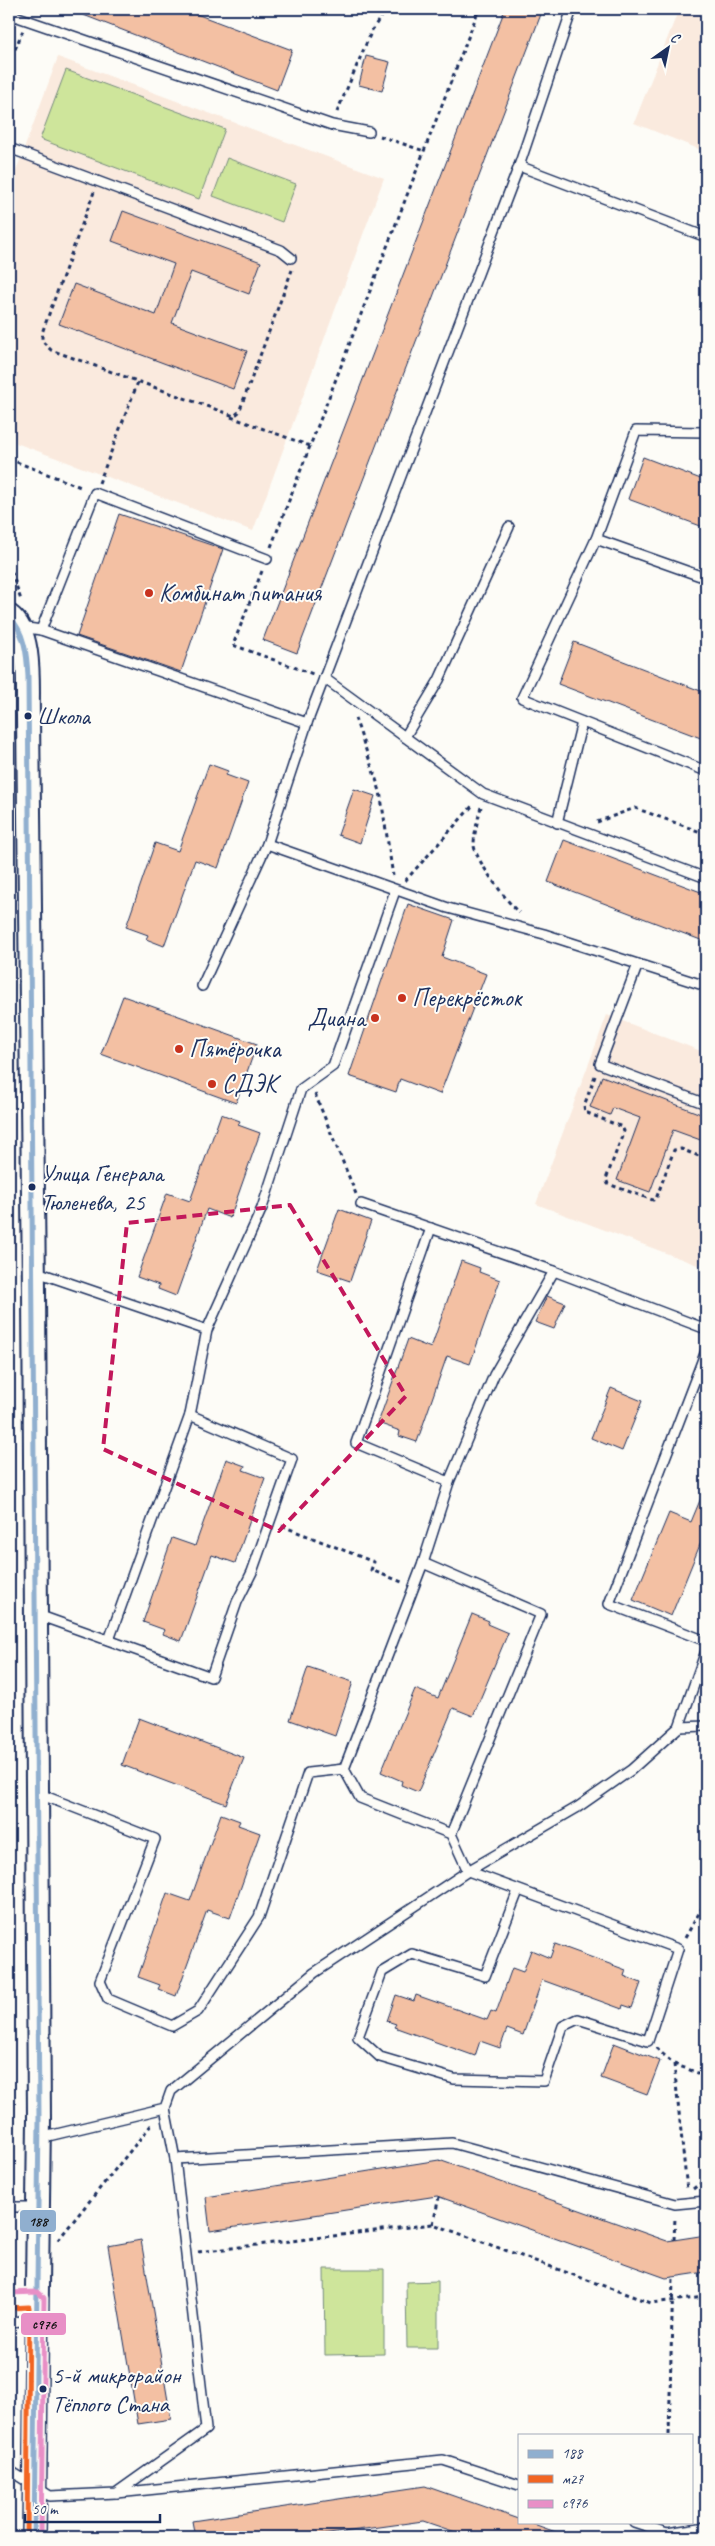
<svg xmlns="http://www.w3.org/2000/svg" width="715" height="2546" font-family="Caveat,sans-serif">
<rect width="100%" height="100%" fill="#fdfcf7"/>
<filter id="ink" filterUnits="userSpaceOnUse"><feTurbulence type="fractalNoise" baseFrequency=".02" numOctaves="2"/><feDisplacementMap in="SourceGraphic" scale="10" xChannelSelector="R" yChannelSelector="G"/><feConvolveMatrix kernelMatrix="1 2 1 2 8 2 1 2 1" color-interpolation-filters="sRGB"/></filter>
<g filter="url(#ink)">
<g fill="#faeade">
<polygon points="679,9 706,9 706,152 634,123"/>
<polygon points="58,57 384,178 253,531 16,443 9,396 9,190"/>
<polygon points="607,1015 706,1053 706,1249 700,1266 536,1204"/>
</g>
<g fill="#cee59b" stroke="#748a7c">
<polygon points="66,70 225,129 199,199 40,139"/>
<polygon points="227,158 296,184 282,222 213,196"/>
<polygon points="324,2269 384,2269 384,2354 325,2355"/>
<polygon points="438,2281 438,2348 407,2348 406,2282"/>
</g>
<g fill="#f3c0a3" stroke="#1b2f5e">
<polygon points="68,9 183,9 292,50 277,90"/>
<polygon points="505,9 543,9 297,653 263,640"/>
<polygon points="366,56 390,62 382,91 359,85"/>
<polygon points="123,211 261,262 249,294 191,272 172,323 247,351 233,389 59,324 74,284 156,315 174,264 112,241"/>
<polygon points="643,457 706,481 706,528 628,499"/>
<polygon points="119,514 223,549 181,672 77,636"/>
<polygon points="574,642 706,693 706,740 558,684"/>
<polygon points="209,764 228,771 226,775 248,783 218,868 195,860 164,946 146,939 148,935 126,927 155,843 178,851"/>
<polygon points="354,789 375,796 360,843 338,835"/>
<polygon points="564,840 706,894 706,942 548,882"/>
<polygon points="408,904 454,920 442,957 486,974 440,1094 400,1079 396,1092 349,1076"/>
<polygon points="123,996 257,1044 236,1103 101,1054"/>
<polygon points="602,1076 706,1116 706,1142 673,1130 650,1192 617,1180 640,1118 613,1108 610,1115 590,1107"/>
<polygon points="221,1114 240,1121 238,1125 260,1133 230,1218 207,1209 176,1296 158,1289 159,1285 137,1277 167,1193 190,1201"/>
<polygon points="339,1209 371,1221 350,1281 317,1270"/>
<polygon points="461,1261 480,1268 479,1272 500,1280 470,1364 447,1356 417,1442 399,1436 400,1431 378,1423 408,1339 431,1348"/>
<polygon points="547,1296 565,1303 554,1329 535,1322"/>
<polygon points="611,1388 642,1401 622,1451 591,1438"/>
<polygon points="226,1459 245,1466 243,1470 265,1478 235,1563 212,1555 181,1641 163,1634 165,1630 143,1622 172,1538 195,1546"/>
<polygon points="706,1486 706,1530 671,1616 633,1600 669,1513 691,1522"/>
<polygon points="472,1614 489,1621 487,1624 508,1633 473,1716 453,1708 418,1792 401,1785 402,1781 381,1772 415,1689 438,1698"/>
<polygon points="308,1667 353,1682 335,1736 290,1720"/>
<polygon points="139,1718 244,1758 226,1804 122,1765"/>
<polygon points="221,1814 240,1821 238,1825 260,1833 230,1918 207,1910 176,1996 158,1989 160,1985 138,1977 167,1893 190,1901"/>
<polygon points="555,1944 626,1970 624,1976 641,1983 632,2008 623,2005 622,2009 542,1980 523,2035 507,2029 500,2048 480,2041 475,2056 394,2027 396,2024 387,2021 396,1995 414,2001 416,1995 487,2020 491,2011 496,2013 512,1968 523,1972 531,1950 550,1958"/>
<polygon points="614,2043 660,2061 647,2095 601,2078"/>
<polygon points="439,2160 667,2241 706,2235 706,2272 666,2278 437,2196 210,2231 206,2197"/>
<polygon points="141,2240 171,2419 138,2424 108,2246"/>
<polygon points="425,2486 519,2519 519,2522 528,2522 564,2535 564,2537 470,2537 423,2521 307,2537 195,2537 192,2521"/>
</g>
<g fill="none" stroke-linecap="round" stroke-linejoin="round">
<defs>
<g id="service">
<polyline points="9,14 332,125 369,132"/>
<polyline points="9,148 281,250 291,258"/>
<polyline points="519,166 706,237"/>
<polyline points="706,429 705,432 636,431 596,539 522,698 706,771"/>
<polyline points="596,539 706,578"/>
<polyline points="21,627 41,630 307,723"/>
<polyline points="41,630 95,493 267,559"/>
<polyline points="324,678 483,794 706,878"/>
<polyline points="405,737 439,680 509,527"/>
<polyline points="557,823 582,722"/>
<polyline points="267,844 448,908 544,934 706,986"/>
<polyline points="638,964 600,1064 706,1104"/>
<polyline points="202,986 267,844 307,723 519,166 572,9"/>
<polyline points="361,1204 554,1271 706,1329"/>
<polyline points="431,1228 356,1443 449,1482"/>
<polyline points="34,1271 207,1330 190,1415 109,1640"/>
<polyline points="207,1330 262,1208 301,1089 333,1066 395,891"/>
<polyline points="706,1351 609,1604 706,1641"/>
<polyline points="423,1563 449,1482 494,1375 554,1271"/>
<polyline points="38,1615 211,1677 237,1602 252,1572 292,1459 190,1415"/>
<polyline points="679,1727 706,1726"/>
<polyline points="344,1769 423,1563 541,1614 451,1834"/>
<polyline points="37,1793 155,1839 100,1981 108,1999 172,2026 198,2011 259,1917 308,1773 344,1769 360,1798 451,1834 468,1871 678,1949 648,2041 578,2019 563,2026 544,2081 454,2079 380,2057 358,2037 382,1972 412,1954 485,1976 518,1891"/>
<polyline points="40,2138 165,2108 171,2091 314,1973 468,1871 578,1807 631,1770 679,1727 706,1651"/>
<polyline points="175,2159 452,2143 675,2204 706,2201"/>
<polyline points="9,2207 38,2207"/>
<polyline points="9,2301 37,2299"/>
<polyline points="9,2322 36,2320"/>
<polyline points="9,2470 50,2496 116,2493 206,2429 175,2159 165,2108"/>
<polyline points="117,2493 443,2460 519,2485"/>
<polyline points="634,2522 667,2533 706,2527"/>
</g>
<path id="tertiary" d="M9 616C33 633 27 689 28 716L34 1290 39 2119 34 2537"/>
</defs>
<use href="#service" stroke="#1b2f5e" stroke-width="12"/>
<use href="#tertiary" stroke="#1b2f5e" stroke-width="26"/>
<g stroke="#1b2f5e" stroke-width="3" stroke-dasharray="4 4" stroke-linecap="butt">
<polyline points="9,64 23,30"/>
<polyline points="337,112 372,30 386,9"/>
<polyline points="380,136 424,151"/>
<polyline points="94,192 42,333 42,341 51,350 234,416 239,412 292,270"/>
<polyline points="231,417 310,446"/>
<polyline points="9,459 83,488"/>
<polyline points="99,483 138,382"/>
<polyline points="271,547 479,9"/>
<polyline points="9,564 21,600"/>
<polyline points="262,571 233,645 313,674"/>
<polyline points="355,718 380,791 393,876"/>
<path d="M481 807C478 819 474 833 474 845 474 858 509 904 519 913"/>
<polyline points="597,822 635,808 706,834"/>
<polyline points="405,881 474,804"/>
<polyline points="595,1076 584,1106 585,1112 622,1127 624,1131 606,1179 608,1184 653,1200 656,1199 674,1150 681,1149 706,1159"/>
<polyline points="315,1094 356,1194"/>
<polyline points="282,1526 374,1562 371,1570 402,1582"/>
<polyline points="685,1938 706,1901"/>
<polyline points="656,2048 674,2064 706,2076"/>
<polyline points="674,2064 687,2190"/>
<polyline points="693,2189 706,2179"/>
<polyline points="433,2224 439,2197"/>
<polyline points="58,2240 152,2124"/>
<polyline points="674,2240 675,2217"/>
<polyline points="198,2252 433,2224 651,2303 706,2297"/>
<polyline points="669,2435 673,2277"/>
</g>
<use href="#service" stroke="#fdfcf7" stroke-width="9"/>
<use href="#tertiary" stroke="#fdfcf7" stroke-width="22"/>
<defs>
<path id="bus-1" d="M9 616C25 633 27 654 28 677L39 2119 34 2537"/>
<polyline id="bus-2" points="10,2308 29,2307 27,2537"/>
<polyline id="bus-3" points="9,2293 38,2292 44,2298 41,2537"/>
</defs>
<use href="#bus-1" stroke="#fdfcf7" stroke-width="9"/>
<use href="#bus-2" stroke="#fdfcf7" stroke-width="9"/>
<use href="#bus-3" stroke="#fdfcf7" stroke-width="9"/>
<use href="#bus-1" stroke="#90afcf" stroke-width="5"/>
<use href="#bus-2" stroke="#f26522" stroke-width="5"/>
<use href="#bus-3" stroke="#e88fc6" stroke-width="5"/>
</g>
</g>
<path fill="none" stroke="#c2185b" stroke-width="4" stroke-dasharray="10 6" stroke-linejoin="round" d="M290 1205 406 1396 279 1531 103 1449 127 1223Z"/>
<g fill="#c8321e" stroke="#fdfcf7" stroke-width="2">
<circle cx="149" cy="593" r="5"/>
<circle cx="402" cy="998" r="5"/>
<circle cx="375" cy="1018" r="5"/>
<circle cx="179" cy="1049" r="5"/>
<circle cx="212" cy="1084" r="5"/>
</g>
<g fill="#1b2f5e" stroke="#fdfcf7" stroke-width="2">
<circle cx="28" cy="716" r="4.5"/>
<circle cx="32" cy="1187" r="4.5"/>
<circle cx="43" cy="2389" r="4.5"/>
</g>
<g text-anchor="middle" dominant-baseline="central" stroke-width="4" stroke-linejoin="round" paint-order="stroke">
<g font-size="24" fill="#1b2f5e" stroke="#fdfcf7" text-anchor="start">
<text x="37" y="716">Школа</text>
<text x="41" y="1173">Улица Генерала<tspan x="41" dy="29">Тюленева, 25</tspan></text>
<text x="52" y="2375">5-й микрорайон<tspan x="52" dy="29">Тёплого Стана</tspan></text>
</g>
<g font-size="25" fill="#1b2f5e" stroke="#fdfcf7" text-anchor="start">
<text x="159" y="593">Комбинат питания</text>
<text x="412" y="998">Перекрёсток</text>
<text x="365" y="1018" text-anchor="end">Диана</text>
<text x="189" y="1049">Пятёрочка</text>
<text x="222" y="1084">СДЭК</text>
</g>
</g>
<g stroke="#fdfcf7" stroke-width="2">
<rect x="19" y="2209" width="38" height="24" rx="5" fill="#90afcf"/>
<rect x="20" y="2312" width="47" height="24" rx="5" fill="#e88fc6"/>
</g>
<g font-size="14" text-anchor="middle" font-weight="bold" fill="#111">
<text x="38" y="2226">188</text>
<text x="44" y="2329">с976</text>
</g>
<rect width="715" height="2546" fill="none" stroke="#fdfcf7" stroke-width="30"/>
<rect x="15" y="15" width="685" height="2516" fill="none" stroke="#1b2f5e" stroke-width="2" filter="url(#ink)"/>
<rect x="518" y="2434" width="175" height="90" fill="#fdfcf7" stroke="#a3aaba"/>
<rect x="528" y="2450" width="25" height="8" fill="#90afcf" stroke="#a3aaba"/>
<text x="562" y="2458" font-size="15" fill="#1b2f5e">188</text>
<rect x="528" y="2475" width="25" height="8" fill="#f26522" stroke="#a3aaba"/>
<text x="562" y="2484" font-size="15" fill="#1b2f5e">м27</text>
<rect x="528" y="2500" width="25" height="8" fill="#e88fc6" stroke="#a3aaba"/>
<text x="562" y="2508" font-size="15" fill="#1b2f5e">с976</text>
<g transform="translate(668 48) rotate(33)" stroke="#fdfcf7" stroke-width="4" paint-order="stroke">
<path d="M0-4L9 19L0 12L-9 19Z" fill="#1b2f5e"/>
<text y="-8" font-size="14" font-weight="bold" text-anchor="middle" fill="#1b2f5e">С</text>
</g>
<path d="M25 2514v8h135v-8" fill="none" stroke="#1b2f5e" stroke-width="2.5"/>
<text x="32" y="2514" font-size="15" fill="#1b2f5e" stroke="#fdfcf7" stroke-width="4" paint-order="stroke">50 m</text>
</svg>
